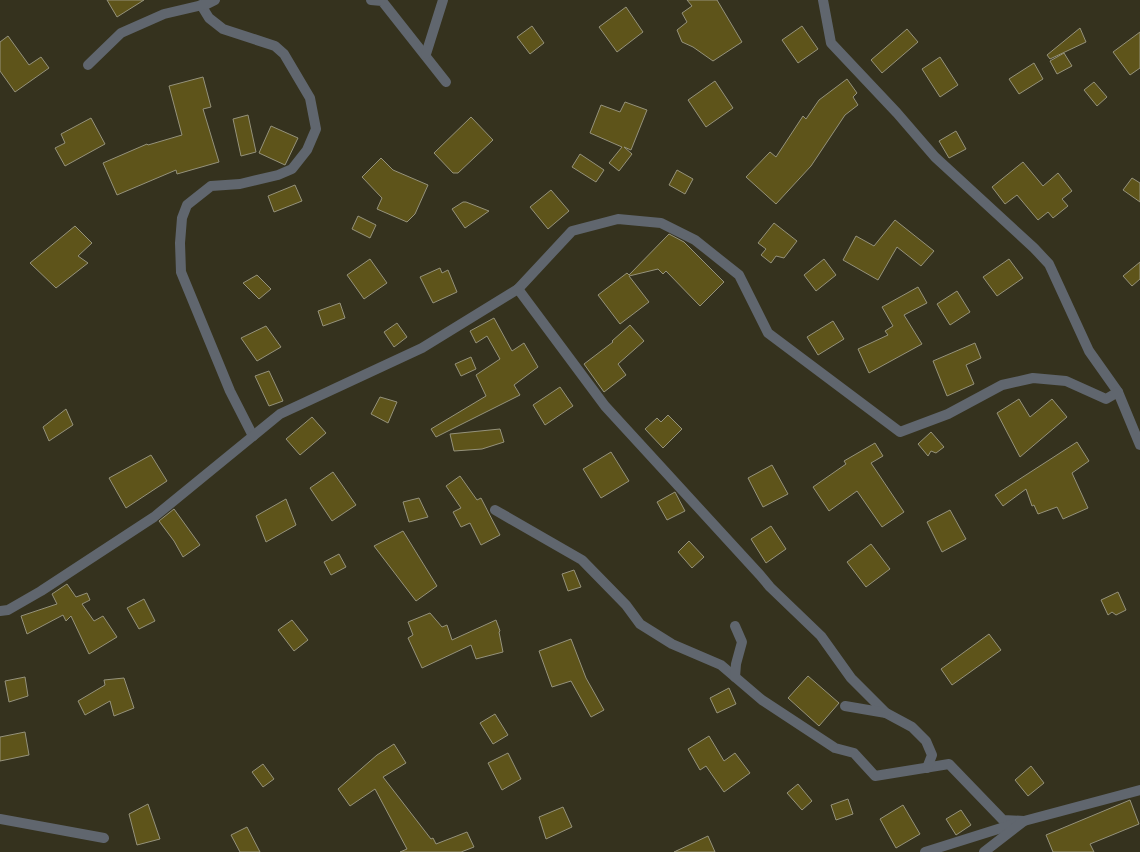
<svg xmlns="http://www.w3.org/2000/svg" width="1140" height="852" font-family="'Crimson Pro',serif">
<rect width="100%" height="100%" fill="#35321e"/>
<g fill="#5e541a" stroke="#95927b">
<polygon points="107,0 144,0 117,17"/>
<polygon points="687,0 717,0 742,42 713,61 693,47 682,42 677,30 687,22 682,13 692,6"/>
<polygon points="626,7 643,32 617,52 599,27"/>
<polygon points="532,26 544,43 530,54 517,37"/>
<polygon points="802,26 818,49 798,63 782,40"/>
<polygon points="1080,28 1086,42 1050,59 1047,55"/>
<polygon points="907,29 918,42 882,73 871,60"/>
<polygon points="1140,32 1140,68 1130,75 1113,52"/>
<polygon points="8,36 29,65 41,57 49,68 15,92 0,71 0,42"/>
<polygon points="1064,53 1072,66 1057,74 1050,61"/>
<polygon points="940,57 958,85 940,97 922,69"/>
<polygon points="1034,63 1043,79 1019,94 1009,79"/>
<polygon points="203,77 211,107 203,109 219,162 177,174 176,170 117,195 103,163 147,144 148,145 182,135 169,86"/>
<polygon points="847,79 857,93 853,97 858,105 845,115 811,166 776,204 746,177 770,152 776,157 803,116 806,119 819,100"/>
<polygon points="715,81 733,108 706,127 688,100"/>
<polygon points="1094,82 1107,97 1097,106 1084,90"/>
<polygon points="625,102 647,110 631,150 624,147 632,154 619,171 609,163 622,147 590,133 601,105 620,112"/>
<polygon points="248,115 256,152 241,156 233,119"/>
<polygon points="471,117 493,140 458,173 453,173 434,153"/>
<polygon points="91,118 105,144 65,166 55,148 65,143 61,134"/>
<polygon points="271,126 298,138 285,165 259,153"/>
<polygon points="956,131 966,149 949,158 939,141"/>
<polygon points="580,154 604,170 596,182 572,167"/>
<polygon points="381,158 393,170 428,185 415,214 407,222 377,209 382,198 362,177"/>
<polygon points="1023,162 1043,186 1058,173 1072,191 1062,199 1068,206 1053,218 1048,212 1038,220 1017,195 1005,204 992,187"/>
<polygon points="677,170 693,179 685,194 669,185"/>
<polygon points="1132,178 1140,183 1140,202 1123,190"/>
<polygon points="295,185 302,201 274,212 268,196"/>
<polygon points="551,190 569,211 548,229 530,207"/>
<polygon points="463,202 466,202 489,211 465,228 452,209"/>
<polygon points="358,216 376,225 370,238 352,229"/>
<polygon points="895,220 934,251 921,266 897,247 878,280 843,260 856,236 874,246"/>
<polygon points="774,223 797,241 784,258 776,256 771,263 761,255 766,249 758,243"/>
<polygon points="75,226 92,243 78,256 88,263 56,288 30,263"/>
<polygon points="669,234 684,242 724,282 700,306 666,271 663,274 658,269 629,276 649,302 620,324 598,295 627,273 629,275"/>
<polygon points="370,259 387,283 364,299 347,275"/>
<polygon points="824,259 836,275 816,291 804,275"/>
<polygon points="1009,259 1023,278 997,296 983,277"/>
<polygon points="1140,262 1140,279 1132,286 1123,276"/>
<polygon points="440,268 442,273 448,270 457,292 433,303 420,277"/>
<polygon points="257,275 271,289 259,299 243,283"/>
<polygon points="918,287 927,303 904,315 922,344 869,373 858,349 888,335 885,331 893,326 882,307"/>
<polygon points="957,291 970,312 950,325 937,304"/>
<polygon points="340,303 345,318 323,326 318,311"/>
<polygon points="494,318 512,351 524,343 538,367 514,385 520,395 436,437 431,429 486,396 476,375 500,359 487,336 476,343 470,331"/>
<polygon points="833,321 844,339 818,355 807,337"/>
<polygon points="397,323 407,337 394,347 384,332"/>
<polygon points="630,325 644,341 618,364 626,375 604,392 584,364 613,342 612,341"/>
<polygon points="266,326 281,347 257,361 241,338"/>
<polygon points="975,343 981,358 966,365 974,384 947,396 933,361"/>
<polygon points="471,357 476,369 461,376 455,364"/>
<polygon points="269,371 283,401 269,406 255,376"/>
<polygon points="560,387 573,406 545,425 533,405"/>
<polygon points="380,397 397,402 388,423 371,414"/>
<polygon points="1019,399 1030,417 1052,399 1067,417 1020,457 997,413"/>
<polygon points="66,409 73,425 49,441 43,427"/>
<polygon points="668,415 682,429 663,448 645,429 657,418 661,422"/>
<polygon points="312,417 326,433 300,455 286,439"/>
<polygon points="500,429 504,442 482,449 454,451 450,434"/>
<polygon points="931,432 944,447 936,453 931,451 928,456 918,444"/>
<polygon points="1077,442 1089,461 1072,473 1088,508 1063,519 1057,507 1038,514 1034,505 1032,506 1026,489 1003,506 995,495"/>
<polygon points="875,443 883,456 871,463 904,512 882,527 857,491 829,511 813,487 846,464 844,461"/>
<polygon points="611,452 629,481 601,498 583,469"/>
<polygon points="151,455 167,481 126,508 109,478"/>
<polygon points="772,465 788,494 763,507 748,478"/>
<polygon points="333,472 356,505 332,521 310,488"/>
<polygon points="460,476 477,500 481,498 500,535 481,545 470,523 461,527 453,512 461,508 446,486"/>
<polygon points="675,492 685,511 667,520 657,502"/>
<polygon points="419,498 428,517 409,522 403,502"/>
<polygon points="286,499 296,525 266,542 256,516"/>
<polygon points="174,509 200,545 183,557 174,541 159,521"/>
<polygon points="950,510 966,539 942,552 927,522"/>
<polygon points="771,526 786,549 766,563 751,539"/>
<polygon points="403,531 437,586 416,601 374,546"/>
<polygon points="689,541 704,557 692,568 678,552"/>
<polygon points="871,544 890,569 866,587 847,562"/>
<polygon points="339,554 346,567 331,575 324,562"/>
<polygon points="574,570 581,587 568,591 562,574"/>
<polygon points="67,584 76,597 87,593 90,600 82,604 94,621 103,616 117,637 89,654 71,616 66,621 63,615 27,634 21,616 57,604 52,594"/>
<polygon points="1118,592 1126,610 1116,615 1112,612 1108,615 1101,600"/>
<polygon points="144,599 155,621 139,629 127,608"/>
<polygon points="430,613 442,627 447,625 452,640 496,620 500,631 499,632 503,652 476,659 471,645 422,668 408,638 413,635 408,622"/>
<polygon points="292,620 308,640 294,651 278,630"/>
<polygon points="989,634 1001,650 952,685 941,669"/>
<polygon points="571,639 586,678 604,710 591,717 571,681 552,687 539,651"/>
<polygon points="808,676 839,703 819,726 788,698"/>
<polygon points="25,677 28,696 9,702 5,681"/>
<polygon points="124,678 134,708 114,716 110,701 85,715 78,701 105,685 104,680"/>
<polygon points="729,688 736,704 717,713 710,698"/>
<polygon points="495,714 508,735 493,744 480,723"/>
<polygon points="25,732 29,755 0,761 0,737"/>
<polygon points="709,736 724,761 735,753 750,773 724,792 706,766 700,770 688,749"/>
<polygon points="394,744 406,763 383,777 431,839 433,838 436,844 467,832 474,847 461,852 400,852 407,849 375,789 350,806 338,789 377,755"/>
<polygon points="508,753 521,779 502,790 488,763"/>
<polygon points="263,764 274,779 263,787 252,772"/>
<polygon points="1031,766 1044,783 1028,796 1015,780"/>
<polygon points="798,784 812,801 802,810 787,793"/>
<polygon points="848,799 853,814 836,820 831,805"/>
<polygon points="1130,800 1139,824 1090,844 1094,852 1053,852 1046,835"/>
<polygon points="148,804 160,839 137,845 129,814"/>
<polygon points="903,805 920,834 896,848 880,819"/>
<polygon points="563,807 572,827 546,839 539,817"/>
<polygon points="961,810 971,825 956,835 946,819"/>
<polygon points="247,827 260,852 240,852 231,835"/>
<polygon points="708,836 715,852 674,852"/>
</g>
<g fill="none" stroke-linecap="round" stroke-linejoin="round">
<g stroke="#60666e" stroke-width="10">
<polyline points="371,0 382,1 446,82"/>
<polyline points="823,0 831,43 897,113 935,157 1034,248 1049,264 1089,351 1118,392"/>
<polyline points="201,5 209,18 223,29 275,46 284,54 310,98 316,129 307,150 292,169 278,175 240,184 211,186 187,205 182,218 180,243 181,272 230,391 253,436"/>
<polyline points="426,54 443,0"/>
<polyline points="88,65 121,33 164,14 207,4 215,0"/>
<polyline points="518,289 572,231 618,219 661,223 695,240 739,275 768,333 900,432 948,414 1002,385 1033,378 1066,381 1106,399 1118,392 1140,445"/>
<polyline points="495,510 582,560 626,605 640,624 672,644 721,665 762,700 835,748 854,753 875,776 949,764 1003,820 1024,821"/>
<polyline points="0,611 8,610 41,591 154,517 280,414 422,348 518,289 605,406 760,575 770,587 821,636 851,678 886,713 912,727 926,741 932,755 927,768"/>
<polyline points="735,626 742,642 736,664 735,677"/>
<polyline points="845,706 886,713"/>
<polyline points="0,819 104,838"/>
<polyline points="925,852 1017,823"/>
<polyline points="984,852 1024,821 1140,790"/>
</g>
</g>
</svg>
